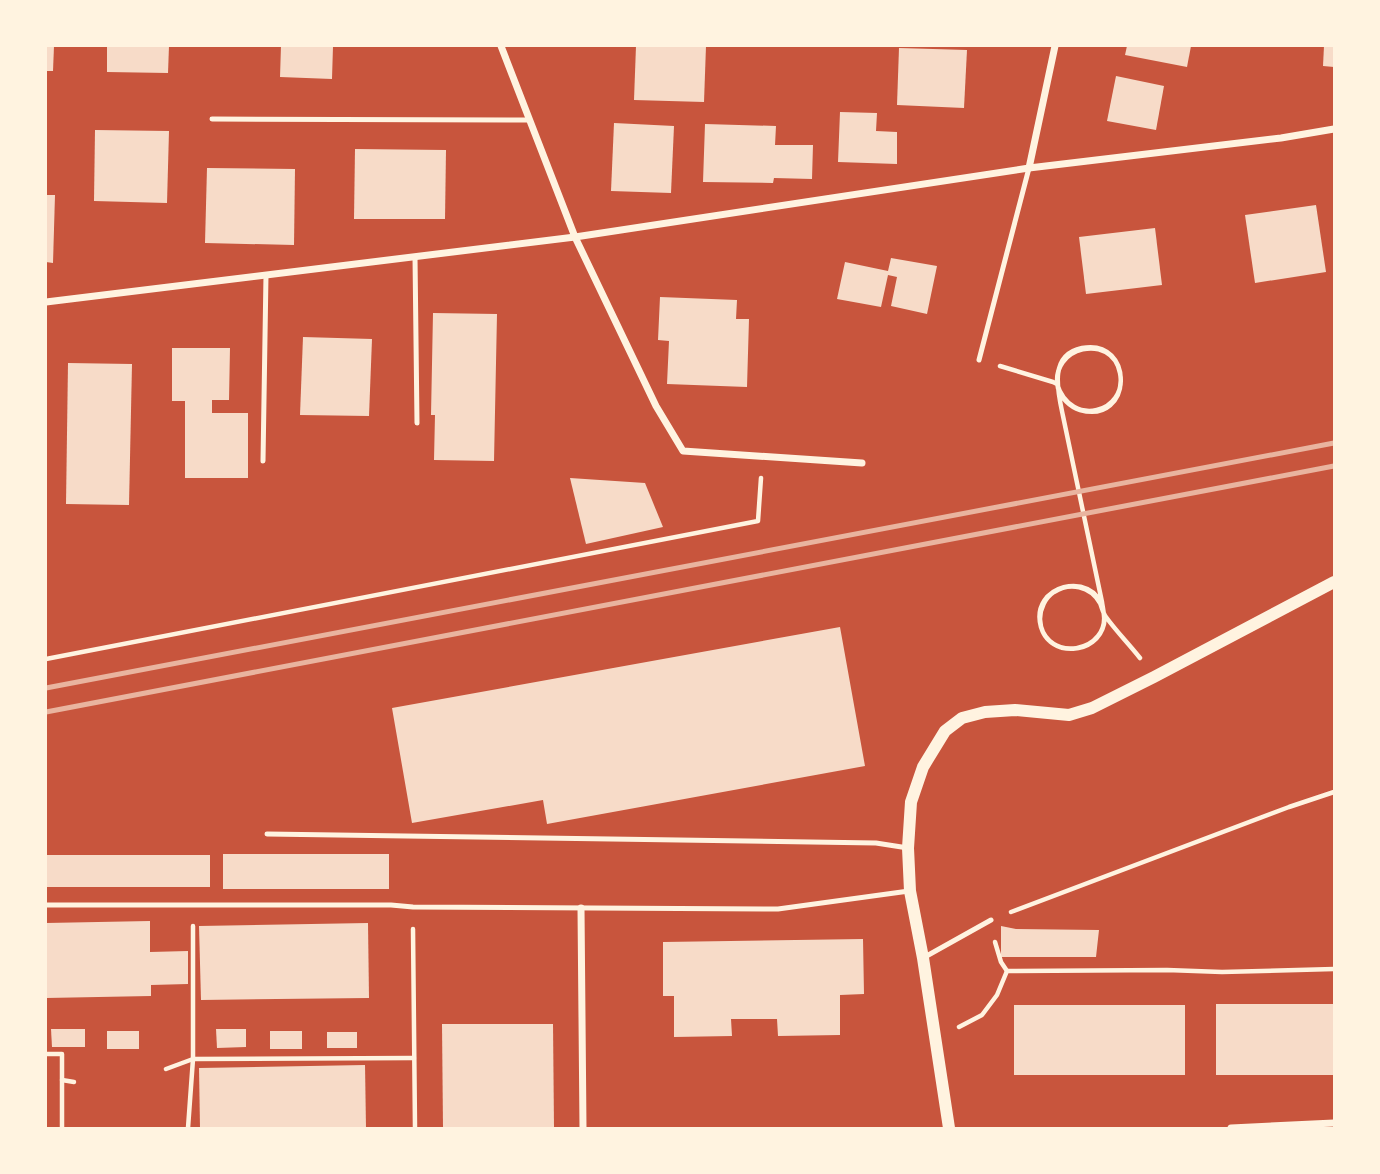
<svg xmlns="http://www.w3.org/2000/svg" width="1380" height="1174" font-family="'Space Grotesk',sans-serif">
<rect width="100%" height="100%" fill="#c8553d"/>
<g fill="#f7dbc8">
<polygon points="46,46 54,46 53,71 46,71"/>
<polygon points="107,46 169,46 168,73 107,72"/>
<polygon points="281,46 333,46 332,79 280,77"/>
<polygon points="636,46 706,46 704,102 634,100"/>
<polygon points="1127,46 1191,46 1187,67 1125,55"/>
<polygon points="1324,46 1334,46 1334,67 1323,66"/>
<polygon points="899,48 967,50 964,108 897,105"/>
<polygon points="1116,76 1164,86 1156,130 1107,121"/>
<polygon points="840,112 877,113 876,131 897,132 897,164 838,162"/>
<polygon points="614,123 674,126 671,193 611,191"/>
<polygon points="705,124 776,126 775,145 813,145 812,179 774,178 773,183 703,182"/>
<polygon points="95,130 169,131 167,203 94,201"/>
<polygon points="355,149 446,150 445,219 354,219"/>
<polygon points="207,168 295,169 294,245 205,243"/>
<polygon points="46,195 55,195 53,263 46,262"/>
<polygon points="1316,205 1326,272 1255,283 1245,215"/>
<polygon points="1155,228 1162,285 1086,294 1079,237"/>
<polygon points="891,258 937,266 927,314 891,306 897,277 888,275 881,307 837,299 845,262 888,271"/>
<polygon points="660,297 737,300 736,319 749,319 747,387 667,384 669,341 658,340"/>
<polygon points="433,313 497,314 494,461 434,460 435,415 431,415"/>
<polygon points="303,337 372,339 369,416 300,415"/>
<polygon points="172,348 230,348 229,400 212,400 212,413 248,413 248,478 185,478 185,401 172,401"/>
<polygon points="68,363 132,364 129,505 66,504"/>
<polygon points="570,478 645,483 663,527 586,544"/>
<polygon points="840,627 865,766 547,824 543,800 412,823 392,708"/>
<rect x="223" y="854" width="166" height="35"/>
<rect x="46" y="855" width="164" height="32"/>
<polygon points="150,921 150,952 188,951 188,984 151,985 151,996 46,998 46,923"/>
<polygon points="368,923 369,998 201,1000 199,926"/>
<polygon points="1001,926 1016,929 1099,930 1096,957 1001,957"/>
<polygon points="863,939 864,994 840,995 840,1035 778,1036 777,1019 731,1019 732,1036 674,1037 674,996 663,996 663,942"/>
<rect x="1216" y="1004" width="118" height="71"/>
<rect x="1014" y="1005" width="171" height="70"/>
<polygon points="442,1024 553,1024 554,1128 443,1128"/>
<polygon points="51,1029 85,1029 85,1047 52,1047"/>
<polygon points="216,1029 246,1029 246,1047 217,1048"/>
<rect x="107" y="1031" width="32" height="18"/>
<rect x="270" y="1031" width="32" height="18"/>
<rect x="327" y="1032" width="30" height="16"/>
<polygon points="365,1065 366,1128 200,1128 199,1068"/>
</g>
<g fill="none" stroke-linecap="round" stroke-linejoin="round">
<g stroke="#fff3e0" stroke-width="4.5">
<path d="M1000 366 1053 382 1057 384C1071 429 1128 412 1120 373 1112 332 1049 346 1058 388 1061 398 1070 407 1080 410 1133 425 1135 338 1082 348 1048 355 1058 392 1063 416L1102 602C1103 609 1105 617 1104 624 1097 655 1050 658 1041 627 1029 585 1093 569 1103 609 1114 654 1042 665 1040 619 1040 609 1045 598 1054 592 1070 582 1090 586 1100 603 1102 608 1103 613 1106 617 1116 631 1129 644 1140 658"/>
<polyline points="46,659 758,521 761,478"/>
<polyline points="1011,912 1289,807 1334,792"/>
<polyline points="413,929 415,1128"/>
<polyline points="995,942 1001,962 1007,971"/>
<polyline points="959,1027 982,1015 997,995 1007,971 1167,970 1222,972 1334,969"/>
<polyline points="46,1054 62,1054 62,1128"/>
<polyline points="166,1069 193,1059 414,1058"/>
<polyline points="62,1080 74,1082"/>
<polyline points="188,1128 193,1059 193,926"/>
</g>
<g stroke="#fff3e0" stroke-width="5">
<polyline points="212,119 530,120"/>
<polyline points="415,257 417,423"/>
<polyline points="979,360 1029,168"/>
<polyline points="263,461 266,275"/>
<polyline points="267,834 876,843 908,848"/>
<polyline points="46,905 391,905 413,907 778,909 909,891"/>
<polyline points="923,958 991,920"/>
</g>
<g stroke="#fff3e0" stroke-width="7">
<polyline points="501,46 575,237 656,406 683,451 862,463"/>
<polyline points="1029,168 1055,46"/>
<polyline points="46,302 575,237 1029,168 1281,138 1334,129"/>
<polyline points="581,908 583,1128"/>
<polyline points="1231,1128 1334,1123"/>
</g>
<polyline stroke="#fff3e0" stroke-width="12" points="949,1128 923,958 910,891 908,848 911,802 923,767 945,731 962,718 985,712 1015,710 1069,715 1092,708 1154,677 1334,582"/>
<g stroke="#e9b49f" stroke-width="5">
<polyline points="46,688 1334,443"/>
<polyline points="46,712 1334,466"/>
</g>
</g>
<rect width="1380" height="1174" fill="none" stroke="#fff3e0" stroke-width="94"/>
</svg>
